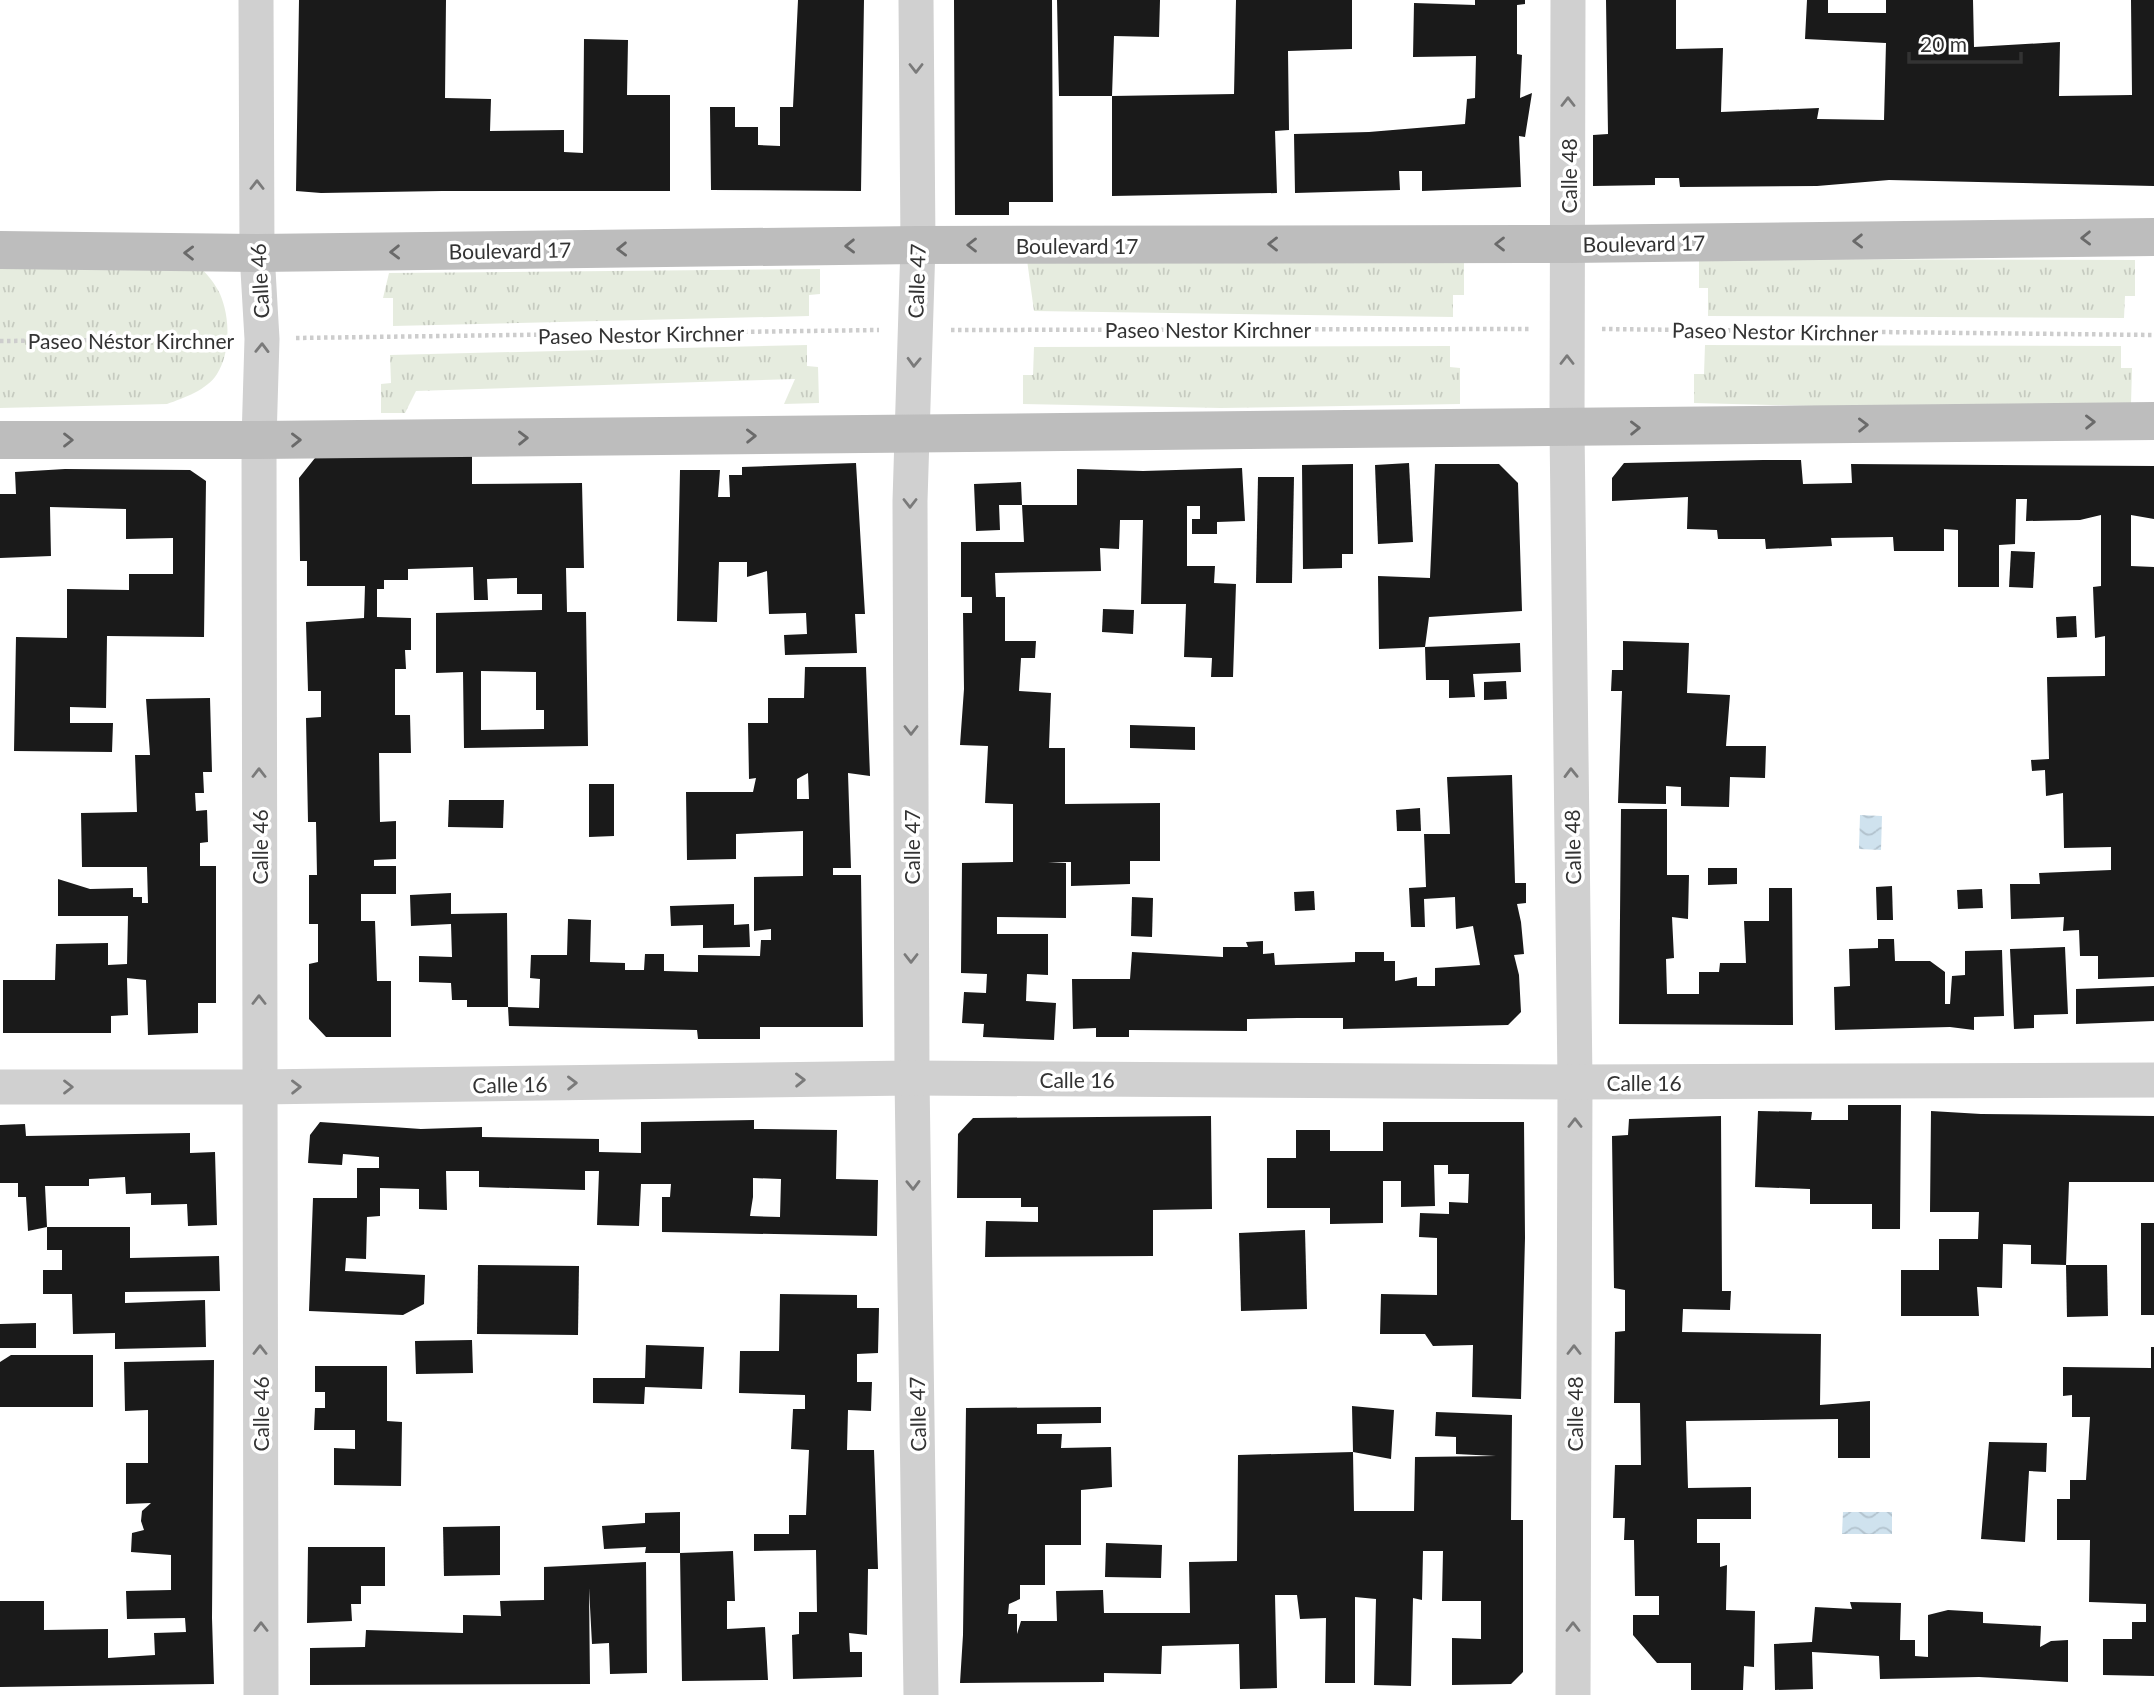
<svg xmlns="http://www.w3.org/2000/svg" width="2154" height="1695" font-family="Lato,sans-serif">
<defs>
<pattern id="grass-tufts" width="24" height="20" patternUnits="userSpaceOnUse" patternTransform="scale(1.75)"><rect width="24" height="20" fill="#e6ecdf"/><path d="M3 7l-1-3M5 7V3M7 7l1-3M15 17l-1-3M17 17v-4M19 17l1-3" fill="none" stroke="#c6cbc0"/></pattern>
<pattern id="water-waves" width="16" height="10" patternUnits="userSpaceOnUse" patternTransform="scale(1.75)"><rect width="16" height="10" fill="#cfe2ee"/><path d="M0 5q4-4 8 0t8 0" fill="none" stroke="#b2c2cd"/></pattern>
</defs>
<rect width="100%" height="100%" fill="#fff"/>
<g fill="url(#grass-tufts)">
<polygon points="1464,259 1464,295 1453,295 1453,317 1034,311 1027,260"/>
<polygon points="1699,259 2135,260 2135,296 2125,296 2124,318 1708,316 1708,288 1699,288"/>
<path d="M0 264H197C206 273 215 283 220 294 230 317 231 352 217 374 207 390 184 398 167 404L0 408Z"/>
<polygon points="820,269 820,294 809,295 809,316 393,326 393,298 383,298 389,273"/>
<polygon points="807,345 807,366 818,367 819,403 784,404 795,379 416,391 405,413 381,413 381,384 391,383 390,355"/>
<polygon points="1705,345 2121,346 2121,368 2132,368 2131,404 1892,408 1694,403 1694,374 1704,374"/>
<polygon points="1450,346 1450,367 1460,368 1460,404 1221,408 1023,404 1023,375 1033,375 1034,347"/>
</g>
<g fill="url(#water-waves)">
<polygon points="1860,815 1882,816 1881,850 1859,849"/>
<polygon points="1843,1512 1892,1512 1892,1534 1842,1534"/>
</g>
<g fill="#1a1a1a" fill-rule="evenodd">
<polygon points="299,0 446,0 445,98 491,99 490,131 564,130 564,152 583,153 584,39 628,40 627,95 670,95 670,191 442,191 321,193 296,191"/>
<polygon points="798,0 864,0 861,191 711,190 710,107 735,107 735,127 758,127 758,145 780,146 780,107 793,107"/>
<polygon points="954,0 1052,0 1053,202 1009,202 1009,215 955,215"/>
<polygon points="1057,0 1160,0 1159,37 1114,36 1112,96 1059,96"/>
<polygon points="1236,0 1352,0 1352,49 1288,51 1289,130 1275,131 1277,193 1112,196 1112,96 1234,94"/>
<polygon points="1475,0 1525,0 1525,4 1517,5 1517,54 1522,55 1520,98 1532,93 1525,137 1519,136 1521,187 1422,191 1422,171 1399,171 1400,190 1295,193 1294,134 1369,132 1465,124 1467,99 1475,98 1476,56 1413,57 1414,3 1475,5"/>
<polygon points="1606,0 1676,0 1676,49 1723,48 1721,112 1819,108 1817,119 1884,120 1886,43 1805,39 1807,0 1828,0 1828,13 1886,13 1886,0 1973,0 1974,47 2060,42 2059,96 2132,95 2131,0 2154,0 2154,186 1889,180 1817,186 1680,187 1679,178 1655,178 1655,185 1593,186 1593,135 1608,134"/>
<path d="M472 452V484L582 483 584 568H566L567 612H586L588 746 464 748 463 672 436 673V613L542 610V594H517V578L487 579 488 600H474L473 567 408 569V580H384V589H377V617L411 618V650H405L406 669H395V715H410L411 753H379L380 822 396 821V859L374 860V866H396V894H361V921H375L377 981H391V1037H326L309 1019V964L318 962V924H309V875H317L316 822H308L306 718 321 717V691H308L306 622 364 618 365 586H307V561H300L299 478 315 458ZM481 671 536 672V710H544V729L481 730Z"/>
<polygon points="1763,460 1801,460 1803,484 1852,483 1851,464 2154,466 2154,519 2131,515 2131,566 2154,567 2154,977 2098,979 2098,956 2080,956 2079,930 2063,931 2064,917 2011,919 2010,884 2040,884 2039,873 2111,870 2111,847 2064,848 2063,793 2046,796 2045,770 2032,771 2031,760 2049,759 2047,677 2105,676 2105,636 2095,638 2093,587 2101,586 2101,515 2080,520 2026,521 2027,499 2016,499 2015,544 1999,545 1999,587 1958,587 1958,530 1944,529 1944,551 1894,551 1893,537 1831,538 1832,546 1766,549 1765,539 1718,539 1717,530 1687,529 1688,497 1612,501 1612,478 1624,463"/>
<polygon points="856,463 865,614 855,614 857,653 785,655 784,635 807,634 806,613 769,614 767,571 747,577 747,562 719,562 717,622 677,621 680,470 720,470 718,497 730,497 729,475 742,475 742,467"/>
<polygon points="1409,463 1413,542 1378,544 1375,465"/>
<polygon points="1353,464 1353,554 1342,554 1342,568 1303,569 1302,465"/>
<polygon points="1435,464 1499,464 1518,483 1522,611 1429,617 1425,647 1379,649 1378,576 1430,578"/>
<polygon points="1242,468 1245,521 1217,522 1217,534 1192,534 1192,519 1200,519 1200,506 1187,506 1187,566 1215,566 1214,583 1236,584 1233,677 1211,677 1212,658 1184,657 1186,604 1141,604 1143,520 1120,520 1119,549 1100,548 1101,571 995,573 996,597 1005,597 1005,641 1036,641 1035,658 1021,658 1019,691 1051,693 1049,748 1065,748 1065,804 1160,803 1160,861 1130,861 1130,884 1071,886 1071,862 1048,862 1066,863 1066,918 997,917 997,934 1048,934 1048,975 1027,974 1026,1001 1056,1003 1054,1040 983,1037 984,1024 962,1023 964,992 986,993 987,974 961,973 962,863 1013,862 1013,804 985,803 988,746 960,745 964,689 963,613 972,613 972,597 961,597 961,542 1024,542 1022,505 1077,505 1077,469 1143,471"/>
<polygon points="65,469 190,470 206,481 204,637 107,636 106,708 70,707 70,723 113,723 112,752 14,751 16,637 67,638 67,589 129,590 129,574 173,574 173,538 126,539 126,509 50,507 51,556 0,558 0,494 16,494 15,472"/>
<polygon points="1258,477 1294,477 1292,583 1256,583"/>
<polygon points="1021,482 1022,505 999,505 1000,530 976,531 974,484"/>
<polygon points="2011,551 2035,552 2033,588 2009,587"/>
<polygon points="1103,609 1134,610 1133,634 1102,632"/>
<polygon points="2076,616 2077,637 2057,638 2056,617"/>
<polygon points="1623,641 1689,643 1687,693 1730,695 1726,746 1766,746 1765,778 1730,777 1729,807 1681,806 1681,787 1666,786 1666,804 1618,803 1622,691 1611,691 1612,670 1623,670"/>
<polygon points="1520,643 1521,672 1473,674 1475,697 1449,698 1449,680 1426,680 1425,647"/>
<path d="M805 667H866L870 776 848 773 851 868H833V875H861L863 1027H760V1039H698L697 1030 509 1026 508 1007H467V1000H452L451 983 419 982V956L452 957 451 924 411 926 410 895 451 893V914L507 913 508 1007 539 1008 540 979 530 978 531 955H567L568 919 591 920 590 962 625 963V970H644L645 954H664V971L698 972V955L760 956 761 940H771V929L754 931V877L803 876V831L736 834V859L687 860 686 792H753L756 778 749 779 748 723H768V698H804ZM808 773 809 799H797V779Z"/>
<polygon points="1506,681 1507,699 1484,700 1484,682"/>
<polygon points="210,698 212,772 203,772 204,793 195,793 196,811 207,810 208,842 200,843 200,866 216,866 216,1003 198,1003 198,1033 148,1035 146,980 127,978 128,1015 111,1016 111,1033 3,1033 3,980 55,980 56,944 108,943 108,965 127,964 128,916 58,916 58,879 90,889 133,888 133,897 142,897 142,903 148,903 147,867 82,867 81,813 137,812 135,755 150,755 146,699"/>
<polygon points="1130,725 1195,727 1195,750 1130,748"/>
<polygon points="1512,775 1515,883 1526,883 1526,903 1517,904 1521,922 1524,954 1514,955 1519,975 1521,1012 1508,1025 1343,1029 1343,1018 1297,1018 1247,1019 1247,1031 1129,1030 1129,1037 1096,1037 1096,1028 1073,1029 1072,979 1130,979 1132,952 1223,957 1223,947 1248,947 1246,942 1263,941 1263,954 1274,953 1275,965 1355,962 1355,952 1384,952 1384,961 1395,961 1395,981 1417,977 1417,986 1435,986 1435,968 1480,965 1473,926 1456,929 1455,897 1424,899 1425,927 1411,927 1409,888 1426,887 1424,834 1450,834 1447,777"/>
<polygon points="589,784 614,784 614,836 589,837"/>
<polygon points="449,800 504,800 503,828 448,827"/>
<polygon points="1420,808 1421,831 1397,831 1396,810"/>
<polygon points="1621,809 1667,809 1667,875 1689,875 1688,919 1672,917 1674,958 1666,959 1667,994 1699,994 1699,972 1719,972 1720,963 1746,963 1744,921 1769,921 1769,888 1792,888 1793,1025 1619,1024"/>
<polygon points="1708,868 1737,868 1737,884 1708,885"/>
<polygon points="1892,886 1893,920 1877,920 1876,887"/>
<polygon points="1982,889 1983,908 1958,909 1957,890"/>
<polygon points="1314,891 1315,910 1295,911 1294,892"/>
<polygon points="1132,897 1153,898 1152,937 1131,936"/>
<polygon points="734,904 734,925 749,924 750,947 703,948 703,925 671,926 670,906"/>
<polygon points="1878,939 1894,939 1895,961 1930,961 1945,972 1945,1004 1950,1004 1952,976 1965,975 1965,951 2002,950 2004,1016 1974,1017 1974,1030 1950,1027 1835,1030 1834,987 1850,986 1849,949 1878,948"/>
<polygon points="2065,947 2068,1014 2034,1015 2034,1028 2014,1029 2010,949"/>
<polygon points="2154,986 2154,1021 2076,1024 2076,989"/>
<polygon points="1848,1105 1901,1105 1900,1229 1872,1229 1872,1204 1810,1204 1810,1189 1755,1187 1758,1111 1812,1112 1811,1120 1848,1120"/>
<polygon points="1931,1111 1981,1114 2154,1116 2154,1182 2069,1182 2066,1265 2031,1264 2031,1245 2003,1244 2002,1288 1977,1287 1979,1316 1901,1316 1901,1270 1939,1270 1939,1239 1978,1239 1979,1212 1930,1212"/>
<polygon points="1211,1116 1212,1209 1153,1210 1153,1256 985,1257 986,1221 1038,1222 1038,1207 1021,1207 1021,1198 957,1198 958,1134 973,1118"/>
<polygon points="1721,1116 1722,1291 1731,1291 1730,1310 1683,1309 1682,1332 1821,1334 1820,1405 1870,1401 1870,1458 1838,1458 1838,1419 1686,1421 1688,1488 1751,1487 1751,1519 1697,1519 1697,1543 1720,1543 1720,1567 1727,1565 1726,1610 1755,1611 1754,1667 1744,1666 1743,1690 1691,1690 1691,1663 1657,1663 1633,1635 1633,1615 1659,1615 1659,1596 1635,1596 1634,1540 1624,1540 1625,1518 1613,1518 1615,1465 1641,1465 1640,1403 1614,1403 1615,1332 1625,1331 1625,1290 1614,1288 1612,1136 1628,1135 1629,1119"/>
<path d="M754 1120V1129L837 1130 836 1179 878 1180 877 1236 662 1232V1197H670L671 1184H641L639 1226 597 1225 599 1171H585V1190L479 1187V1171H446L447 1210 419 1209V1189L380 1188V1216L367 1217 366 1259 346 1258 345 1271 425 1275 424 1304 403 1315 309 1311 313 1198H357V1168H379V1157L343 1154 342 1165 308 1163 310 1135 320 1122 421 1129 482 1127V1137L599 1139V1152L641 1153V1122ZM753 1178 781 1179 780 1217 750 1216 753 1197Z"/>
<polygon points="1383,1122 1524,1122 1525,1238 1521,1399 1472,1397 1473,1345 1433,1346 1425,1334 1380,1334 1381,1294 1437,1295 1437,1238 1419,1237 1420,1213 1449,1214 1449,1202 1468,1203 1469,1174 1448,1174 1448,1165 1434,1165 1435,1206 1401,1207 1401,1181 1383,1181 1383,1223 1330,1224 1330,1208 1267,1208 1267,1158 1296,1158 1296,1130 1330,1130 1330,1151 1383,1151"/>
<polygon points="25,1124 26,1136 190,1133 190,1153 215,1152 217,1225 188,1226 187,1204 151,1205 151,1193 126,1194 125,1177 89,1179 89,1186 45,1186 47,1227 28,1231 26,1197 18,1197 18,1183 0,1183 0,1125"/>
<rect x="2141" y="1223" width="13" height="92"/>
<polygon points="47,1227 130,1227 130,1258 219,1256 220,1291 125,1292 125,1303 205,1300 206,1347 115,1349 115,1333 73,1334 72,1294 43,1294 43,1270 62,1270 62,1250 47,1250"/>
<polygon points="1305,1230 1307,1309 1241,1311 1239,1233"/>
<polygon points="478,1265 579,1266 578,1335 477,1334"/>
<polygon points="2066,1265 2107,1265 2108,1316 2067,1317"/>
<polygon points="780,1294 857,1295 857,1308 879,1308 878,1353 857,1354 857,1382 872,1382 871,1411 848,1410 847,1450 874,1450 878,1569 868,1569 867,1635 849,1633 850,1652 862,1652 862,1677 793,1679 792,1635 799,1634 799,1612 817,1612 816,1550 754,1551 754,1534 789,1534 789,1515 806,1515 809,1450 791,1449 793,1409 805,1409 805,1395 739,1393 740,1351 779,1351"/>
<polygon points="36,1323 36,1348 0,1348 0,1324"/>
<polygon points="472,1340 473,1373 416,1374 415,1341"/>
<polygon points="646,1345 704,1347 702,1389 645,1387 644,1404 593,1403 593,1378 645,1378"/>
<polygon points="2151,1347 2154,1347 2154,1676 2103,1675 2103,1639 2132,1639 2132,1622 2146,1622 2146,1604 2089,1602 2090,1540 2057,1540 2057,1499 2070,1499 2070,1480 2086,1480 2090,1417 2072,1417 2072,1395 2063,1396 2063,1367 2151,1368"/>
<polygon points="11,1355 93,1355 93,1407 0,1407 0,1362"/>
<polygon points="214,1360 212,1618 214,1684 0,1687 0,1601 44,1601 44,1630 108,1629 108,1658 155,1655 154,1633 186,1632 185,1618 127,1619 126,1591 171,1590 171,1555 131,1552 132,1533 144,1530 141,1521 142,1511 151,1503 126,1504 126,1463 148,1463 148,1410 125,1411 124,1362"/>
<polygon points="315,1366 387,1366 387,1421 402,1422 401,1486 334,1485 334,1448 355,1449 355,1430 314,1430 315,1408 325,1408 325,1392 315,1392"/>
<polygon points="1352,1406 1394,1410 1391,1459 1353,1452 1354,1511 1414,1511 1415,1457 1496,1456 1456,1454 1456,1437 1435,1436 1436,1412 1512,1415 1511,1520 1523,1520 1523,1672 1511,1684 1452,1685 1452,1638 1481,1639 1481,1601 1442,1601 1443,1551 1423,1551 1422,1600 1413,1598 1411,1686 1374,1685 1376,1599 1355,1597 1355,1683 1325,1683 1326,1618 1300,1619 1297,1595 1275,1595 1277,1688 1240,1689 1239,1644 1162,1646 1161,1674 1104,1673 1104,1682 960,1683 963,1635 966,1408 1101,1407 1101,1423 1037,1424 1037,1434 1062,1434 1061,1448 1111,1447 1112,1487 1081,1490 1081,1545 1045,1545 1045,1585 1020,1585 1020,1599 1009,1604 1008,1614 1017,1614 1017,1634 1021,1621 1057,1621 1056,1591 1103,1590 1104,1613 1190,1613 1189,1562 1237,1561 1238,1455 1353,1452"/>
<polygon points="1989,1442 2047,1443 2046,1472 2029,1471 2025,1542 1981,1539"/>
<polygon points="680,1512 680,1553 645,1553 646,1547 604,1549 602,1526 645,1523 645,1513"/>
<polygon points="500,1526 500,1575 444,1576 443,1527"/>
<polygon points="1106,1543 1162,1545 1161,1578 1105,1577"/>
<polygon points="308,1547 385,1547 385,1586 361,1586 361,1604 351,1604 352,1621 307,1623"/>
<polygon points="733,1551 735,1601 727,1601 727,1629 765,1627 768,1680 682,1681 680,1553"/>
<polygon points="646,1562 647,1673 610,1674 609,1643 592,1644 589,1588 590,1684 310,1685 310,1648 365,1647 366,1630 463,1633 463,1615 501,1616 500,1601 544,1600 544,1567"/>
<polygon points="1850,1602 1901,1603 1900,1640 1915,1640 1915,1656 1928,1657 1928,1615 1948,1610 1983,1612 1983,1623 2041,1626 2040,1647 2051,1641 2068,1640 2068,1682 1979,1677 1880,1679 1879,1656 1812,1652 1813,1689 1775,1690 1774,1644 1812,1642 1815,1607 1852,1609"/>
</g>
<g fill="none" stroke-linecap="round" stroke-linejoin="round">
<g stroke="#cdcdcd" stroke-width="4.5" stroke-dasharray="3.5 3.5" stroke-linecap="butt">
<polyline points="1602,329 2154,335"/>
<polyline points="951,330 1530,329"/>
<polyline points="296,338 879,330"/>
<polyline points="0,341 225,339"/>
</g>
<g stroke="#d0d0d0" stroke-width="35">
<polyline points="256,0 257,253 262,339 259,440 261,1695"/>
<polyline points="916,0 918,245 910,501 912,1078 921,1695"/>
<polyline points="1568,0 1567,428 1575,1082 1573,1695"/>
<polyline points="0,1087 259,1087 912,1078 1575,1082 2154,1080"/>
</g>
<g stroke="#bdbdbd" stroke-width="38">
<polyline points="0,250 257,253 918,245 1569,244 2154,237"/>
<polyline points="0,440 259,440 2154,421"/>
</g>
</g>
<defs><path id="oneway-chevron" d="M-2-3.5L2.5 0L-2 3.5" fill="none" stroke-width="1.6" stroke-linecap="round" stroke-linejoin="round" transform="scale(1.75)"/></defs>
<g stroke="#7a7a7a">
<use href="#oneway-chevron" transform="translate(916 68) rotate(90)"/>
<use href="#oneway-chevron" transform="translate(1568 102) rotate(-90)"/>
<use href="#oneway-chevron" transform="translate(257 185) rotate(-90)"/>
<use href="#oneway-chevron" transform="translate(262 348) rotate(-89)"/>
<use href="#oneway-chevron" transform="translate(1567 360) rotate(-90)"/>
<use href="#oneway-chevron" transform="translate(914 362) rotate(92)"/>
<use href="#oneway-chevron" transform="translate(910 503) rotate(90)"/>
<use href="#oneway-chevron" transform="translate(911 730) rotate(90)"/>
<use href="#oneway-chevron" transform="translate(259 773) rotate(-90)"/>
<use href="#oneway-chevron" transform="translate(1571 773) rotate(-91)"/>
<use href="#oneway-chevron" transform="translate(911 958) rotate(90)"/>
<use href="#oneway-chevron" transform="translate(259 1000) rotate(-90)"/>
<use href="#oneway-chevron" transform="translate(800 1080) rotate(-1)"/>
<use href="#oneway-chevron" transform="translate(572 1083) rotate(-1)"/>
<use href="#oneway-chevron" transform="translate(68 1087)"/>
<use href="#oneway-chevron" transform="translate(296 1087) rotate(-1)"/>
<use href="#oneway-chevron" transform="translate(1575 1123) rotate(-90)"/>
<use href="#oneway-chevron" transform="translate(913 1185) rotate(89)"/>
<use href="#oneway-chevron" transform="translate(260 1350) rotate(-90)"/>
<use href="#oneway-chevron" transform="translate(1574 1350) rotate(-90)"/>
<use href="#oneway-chevron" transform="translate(261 1627) rotate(-90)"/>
<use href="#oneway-chevron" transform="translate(1573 1627) rotate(-90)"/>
</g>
<g stroke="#6a6a6a">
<use href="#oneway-chevron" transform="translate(2086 238) rotate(179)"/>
<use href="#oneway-chevron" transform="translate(1858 241) rotate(179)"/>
<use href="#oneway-chevron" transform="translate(1273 244) rotate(180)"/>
<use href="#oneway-chevron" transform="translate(1500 244) rotate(180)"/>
<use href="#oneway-chevron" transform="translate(972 245) rotate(180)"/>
<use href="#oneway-chevron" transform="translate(850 246) rotate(179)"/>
<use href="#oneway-chevron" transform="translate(622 249) rotate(179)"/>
<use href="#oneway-chevron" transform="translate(395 252) rotate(179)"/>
<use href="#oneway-chevron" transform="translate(189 253) rotate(-179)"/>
<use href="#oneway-chevron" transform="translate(2090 422) rotate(-1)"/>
<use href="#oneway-chevron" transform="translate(1863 425) rotate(-1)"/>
<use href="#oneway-chevron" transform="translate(1635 428) rotate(-1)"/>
<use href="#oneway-chevron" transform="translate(751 436) rotate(-1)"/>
<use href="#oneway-chevron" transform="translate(523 438) rotate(-1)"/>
<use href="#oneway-chevron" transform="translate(68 440)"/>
<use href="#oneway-chevron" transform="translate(296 440) rotate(-1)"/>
</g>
<g text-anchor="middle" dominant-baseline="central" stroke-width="7" stroke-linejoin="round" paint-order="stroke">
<g font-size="21" fill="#333" stroke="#fff">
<text transform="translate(1568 176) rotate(-90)">Calle 48</text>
<text transform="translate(1644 243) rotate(-1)">Boulevard 17</text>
<text x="1077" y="245">Boulevard 17</text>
<text transform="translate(510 250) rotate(-1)">Boulevard 17</text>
<text transform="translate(259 281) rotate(-93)">Calle 46</text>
<text transform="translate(916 281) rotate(-88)">Calle 47</text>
<text x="1208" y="329">Paseo Nestor Kirchner</text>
<text transform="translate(1775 331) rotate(1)">Paseo Nestor Kirchner</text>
<text transform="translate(641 334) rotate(-1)">Paseo Nestor Kirchner</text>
<text x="131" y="340">Paseo Néstor Kirchner</text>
<text transform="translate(259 847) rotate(-90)">Calle 46</text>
<text transform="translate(911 847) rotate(-90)">Calle 47</text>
<text transform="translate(1572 847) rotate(-91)">Calle 48</text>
<text x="1077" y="1079">Calle 16</text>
<text x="1644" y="1082">Calle 16</text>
<text transform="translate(510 1084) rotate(-1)">Calle 16</text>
<text transform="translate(260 1414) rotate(-90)">Calle 46</text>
<text transform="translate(917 1414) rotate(-91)">Calle 47</text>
<text transform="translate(1574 1414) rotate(-90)">Calle 48</text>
</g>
</g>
<path d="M1909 52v10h112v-10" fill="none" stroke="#333333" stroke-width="3.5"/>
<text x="1920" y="52" font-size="21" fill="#333333" stroke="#ffffff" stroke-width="5" paint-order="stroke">20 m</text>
</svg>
